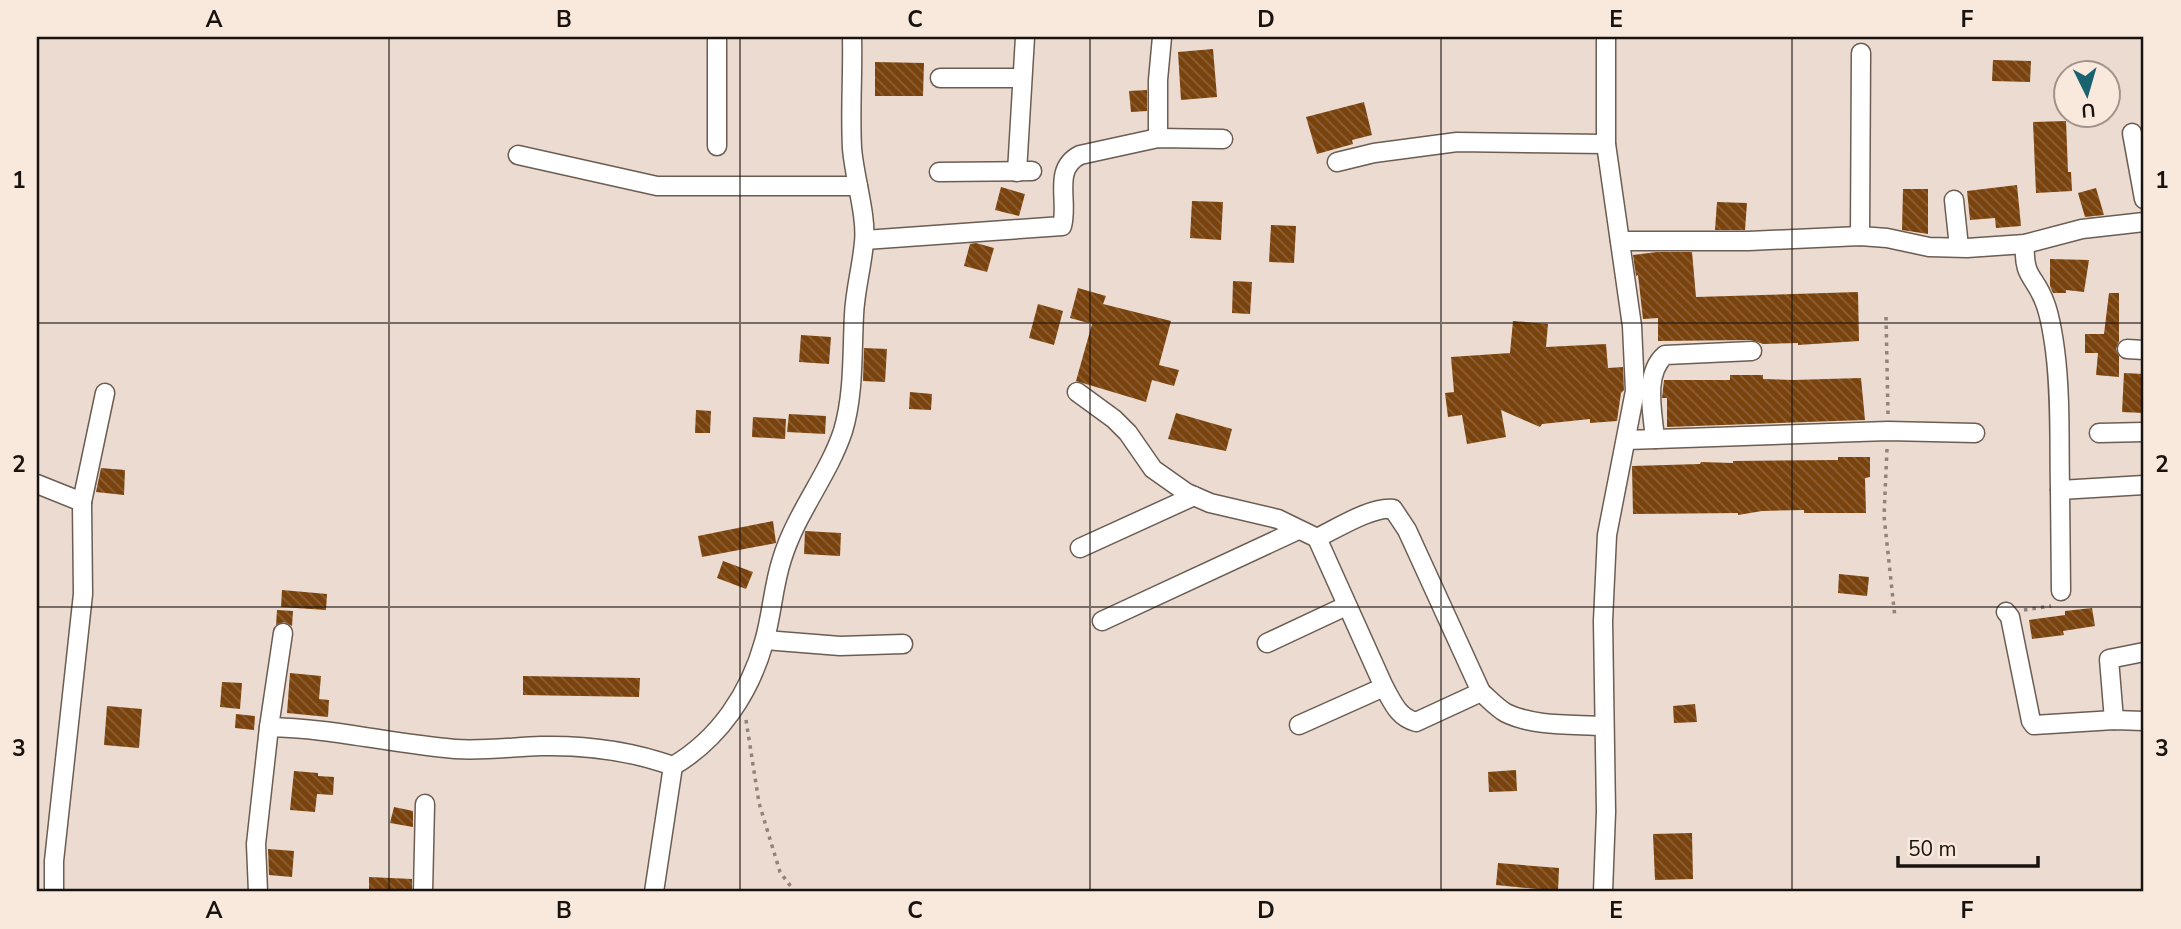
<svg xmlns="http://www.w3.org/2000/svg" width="2181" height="929" font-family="'Nunito Sans',sans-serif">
<defs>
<pattern id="building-back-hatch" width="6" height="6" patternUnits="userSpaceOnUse" patternTransform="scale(1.75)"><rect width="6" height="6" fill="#7a430d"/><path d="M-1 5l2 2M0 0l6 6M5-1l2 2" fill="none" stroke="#8a6038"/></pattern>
</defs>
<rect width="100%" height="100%" fill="#ecdbd0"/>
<g fill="url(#building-back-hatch)">
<polygon points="1213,49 1217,97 1181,100 1178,52"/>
<polygon points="1993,60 2031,61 2030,82 1992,81"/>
<polygon points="875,62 924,63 923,96 875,96"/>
<polygon points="1147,90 1147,111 1131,112 1129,91"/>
<polygon points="1364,102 1372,135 1352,140 1353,144 1317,154 1306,117"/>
<polygon points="2066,121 2068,172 2071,172 2072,191 2036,193 2033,122"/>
<polygon points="2017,185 2021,226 1996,228 1995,218 1970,220 1967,191"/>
<polygon points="1001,187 1025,194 1019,216 995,210"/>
<polygon points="2096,188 2104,215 2085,217 2078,193"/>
<polygon points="1903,189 1928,189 1928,234 1902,230"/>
<polygon points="1192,201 1223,202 1221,240 1190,238"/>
<polygon points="1717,202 1747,203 1745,230 1715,230"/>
<polygon points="1271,225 1296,226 1294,263 1269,262"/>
<polygon points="976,243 994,248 987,272 964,266 970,244"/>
<polygon points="1657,252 1692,252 1696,297 1858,292 1859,341 1798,345 1798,343 1763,344 1751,340 1658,341 1658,318 1643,319 1638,275 1636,276 1633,255"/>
<polygon points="2050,259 2089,260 2084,292 2066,290 2066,293 2053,293 2050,286"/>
<polygon points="1233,281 1252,282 1250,314 1232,313"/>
<polygon points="1078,288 1106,296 1103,304 1171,321 1159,365 1179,370 1174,386 1152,380 1146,402 1076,381 1092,324 1070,318"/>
<polygon points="2109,293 2119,293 2119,341 2116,349 2119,356 2119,377 2096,375 2098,353 2085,353 2085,334 2104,334"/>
<polygon points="1038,304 1063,311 1054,345 1029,338"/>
<polygon points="1513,321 1548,324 1546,347 1606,344 1608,368 1623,367 1624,390 1621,393 1617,421 1590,423 1590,419 1542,424 1540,427 1501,410 1506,437 1467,444 1462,415 1448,417 1445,393 1454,392 1451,357 1510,353"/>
<polygon points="801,335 831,337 829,364 799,362"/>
<polygon points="864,348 887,349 885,382 863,381"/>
<polygon points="2124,373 2144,374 2144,413 2122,412"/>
<polygon points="1730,375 1763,375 1763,379 1793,380 1861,378 1865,420 1667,427 1667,398 1662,398 1664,380 1730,380"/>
<polygon points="910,392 932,394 931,410 909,409"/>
<polygon points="696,410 711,411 710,433 695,433"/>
<polygon points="1176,413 1232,429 1226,451 1168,439"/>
<polygon points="789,414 826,416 825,434 787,432"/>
<polygon points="753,417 786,419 785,439 752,437"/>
<polygon points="1838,457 1870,457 1870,477 1865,478 1866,513 1804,513 1804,510 1762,511 1738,515 1738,513 1633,514 1632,466 1700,464 1701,462 1733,463 1733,461 1838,460"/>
<polygon points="101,468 125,470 124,495 96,492"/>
<polygon points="773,521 776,543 702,557 698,536"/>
<polygon points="805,531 841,533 840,556 804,554"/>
<polygon points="723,561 753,572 746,589 717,578"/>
<polygon points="1839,574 1869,577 1867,596 1838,593"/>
<polygon points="282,590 327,594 326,610 281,607"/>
<polygon points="2092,608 2095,626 2063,631 2064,635 2032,639 2029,620 2065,615 2065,611"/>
<polygon points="277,610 293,611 292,626 284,622 276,625"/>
<polygon points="290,673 321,676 319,699 329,700 328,717 287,713"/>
<polygon points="523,676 640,678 639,697 523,695"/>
<polygon points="222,682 242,683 240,709 220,707"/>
<polygon points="1695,704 1697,722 1674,723 1673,706"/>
<polygon points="107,706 142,709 139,748 104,745"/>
<polygon points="236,714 255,716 254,730 235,728"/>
<polygon points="1516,770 1517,791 1489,792 1488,772"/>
<polygon points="294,771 318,773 318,776 334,777 333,795 317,794 315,812 290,810"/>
<polygon points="394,807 413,811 413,827 390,823"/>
<polygon points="1692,833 1693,879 1655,880 1653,834"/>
<polygon points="268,849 294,851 292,877 269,875"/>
<polygon points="1498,863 1559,868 1558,891 1496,885"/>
<polygon points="369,877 412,879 412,892 369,892"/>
</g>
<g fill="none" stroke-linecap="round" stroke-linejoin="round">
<defs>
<g id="street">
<polyline points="940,78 1022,78"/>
<polyline points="2132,133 2144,199"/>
<polyline points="1158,138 1158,80 1162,37"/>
<polyline points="717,146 717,37"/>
<polyline points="518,155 657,186 858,186"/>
<polyline points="1337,162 1374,153 1457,142 1606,144"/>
<polyline points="939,172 1032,171"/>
<polyline points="1017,172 1025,37"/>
<polyline points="1954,200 1959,247"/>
<polyline points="1860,236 1861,53"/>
<path d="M865 240 1062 226C1069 201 1052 169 1080 155L1158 138 1223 139"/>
<polyline points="1620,241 1749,241 1860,236 1887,238 1929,247 1967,248 2025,244 2082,229 2144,222"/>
<path d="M2025 244C2023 279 2035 275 2045 303 2050 316 2053 335 2055 350 2061 396 2059 444 2060 490"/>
<polyline points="2127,349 2144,350"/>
<path d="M1077 392 1114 419 1128 433 1153 469 1187 493 1210 503 1278 519 1317 538C1336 529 1372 506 1393 509L1407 530 1481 692"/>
<polyline points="2099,433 2144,432"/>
<path d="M1655 439C1653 414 1643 374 1665 355L1752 351"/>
<polyline points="1627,440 1888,431 1975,433"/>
<polyline points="37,484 82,502 83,594 54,861 54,892"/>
<polyline points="82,502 105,393"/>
<path d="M1317 538 1384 687C1393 703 1398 717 1416 722L1481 692C1489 699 1497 708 1506 713 1535 727 1573 724 1604 726"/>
<polyline points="1080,548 1194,496"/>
<polyline points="2061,591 2060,490 2144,485"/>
<polyline points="2006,612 2010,617 2031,721 2034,725 2114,720 2144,721"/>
<polyline points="1102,621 1298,530"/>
<polyline points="765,640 840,646 903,644"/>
<polyline points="1267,643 1346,606"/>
<polyline points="2114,720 2109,659 2144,652"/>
<polyline points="1299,725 1384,687"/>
<polyline points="269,727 283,633"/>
<path d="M258 892 256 844 269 727C331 728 393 744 455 749 483 751 513 747 541 746 585 745 631 751 673 766 719 739 750 693 764 642 772 615 773 586 782 559 796 513 828 476 843 431 854 394 852 353 854 315 855 290 862 267 864 242 867 216 854 176 852 148 850 111 853 74 852 37"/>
<polyline points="423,892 425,804"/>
<polyline points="654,892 673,766"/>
<polyline points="1603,892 1606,812 1603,621 1607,535 1635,391 1632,326 1606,144 1606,37"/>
</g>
</defs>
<use href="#street" stroke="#6b5d53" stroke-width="21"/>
<g stroke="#90837b" stroke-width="3.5" stroke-dasharray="3.5 5" stroke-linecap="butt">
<polyline points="1886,317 1888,414"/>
<polyline points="1887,449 1884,516 1895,618"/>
<polyline points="2024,610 2051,606"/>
<polyline points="746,720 759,803 780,872 795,892"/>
</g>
<use href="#street" stroke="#fff" stroke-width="18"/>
</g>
<path fill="none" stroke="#19130f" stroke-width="2" stroke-opacity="0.55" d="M389 37V892M740 37V892M1090 37V892M1441 37V892M1792 37V892M37 323H2144M37 607H2144"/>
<rect width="2181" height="929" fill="none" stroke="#f9e9dd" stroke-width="77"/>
<g transform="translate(2087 94) rotate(175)"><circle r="33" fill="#f9e9dd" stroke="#9f938b" stroke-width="2"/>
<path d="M0-5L12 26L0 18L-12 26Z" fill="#18636f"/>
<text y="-10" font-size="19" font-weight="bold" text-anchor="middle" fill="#19130f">U</text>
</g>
<path d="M1898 856v10h140v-10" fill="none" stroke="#19130f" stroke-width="3.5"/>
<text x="1908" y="856" font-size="21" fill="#19130f" stroke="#f9e9dd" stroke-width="5" paint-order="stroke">50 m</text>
<rect x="38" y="38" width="2104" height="852" fill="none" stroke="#19130f" stroke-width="2.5"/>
<g font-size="23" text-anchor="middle" font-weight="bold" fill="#19130f">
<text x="214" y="27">A</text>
<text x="564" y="27">B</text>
<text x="915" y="27">C</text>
<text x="1266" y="27">D</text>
<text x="1616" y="27">E</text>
<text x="1967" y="27">F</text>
<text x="19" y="188">1</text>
<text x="2162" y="188">1</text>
<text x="19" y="472">2</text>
<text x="2162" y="472">2</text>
<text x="19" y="756">3</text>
<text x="2162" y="756">3</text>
<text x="214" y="918">A</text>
<text x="564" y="918">B</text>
<text x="915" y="918">C</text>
<text x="1266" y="918">D</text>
<text x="1616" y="918">E</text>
<text x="1967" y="918">F</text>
</g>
</svg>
